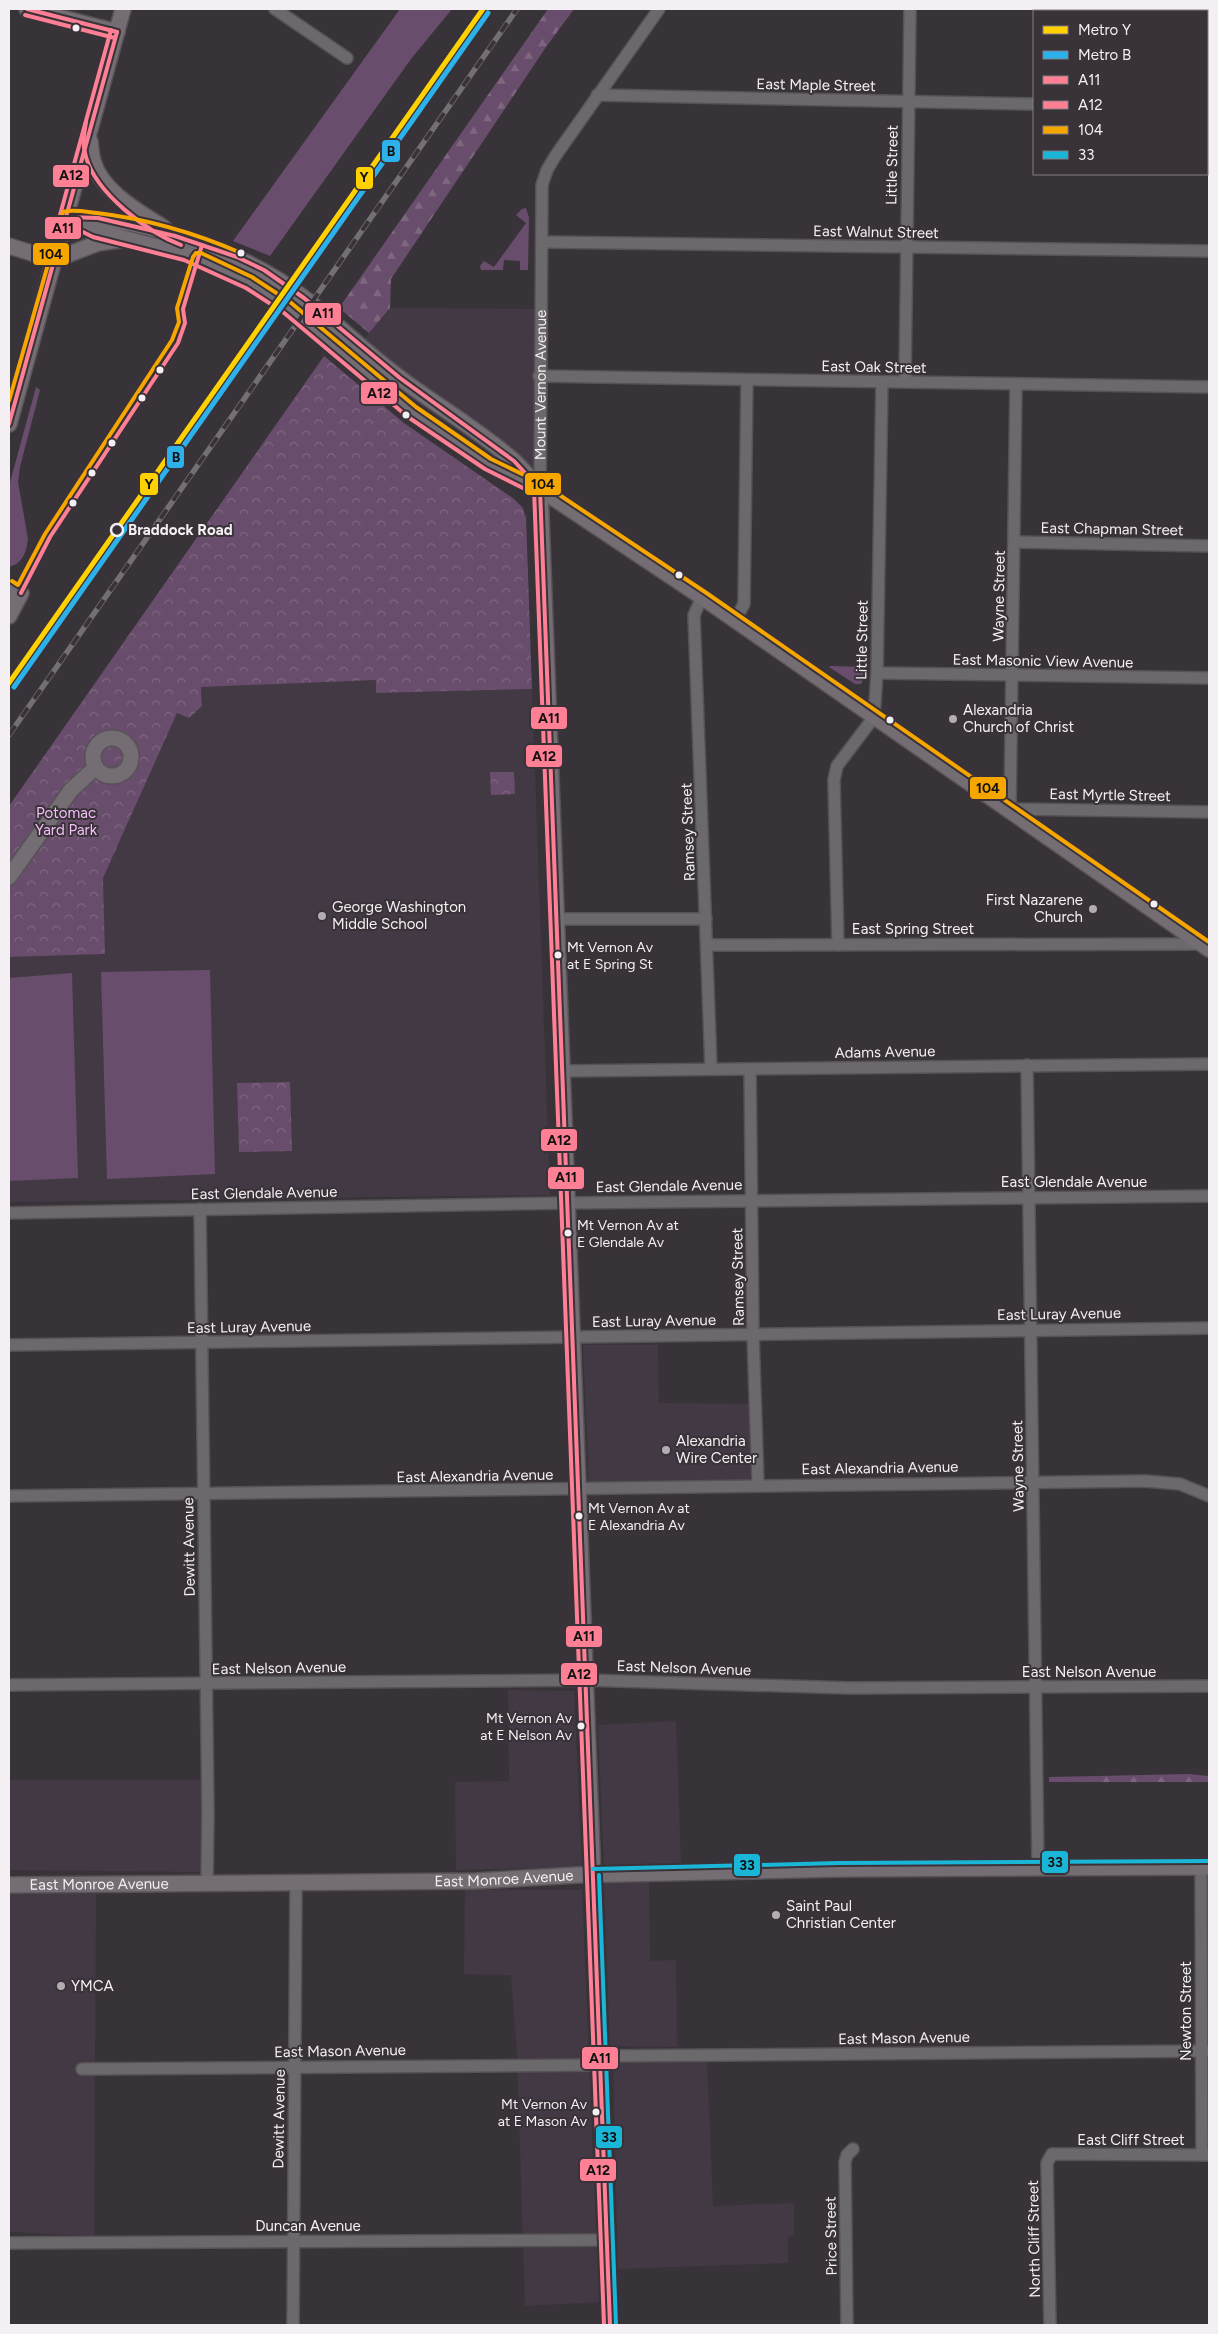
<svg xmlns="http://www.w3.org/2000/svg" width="1218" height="2334" font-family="Figtree,sans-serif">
<defs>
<pattern id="forest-firs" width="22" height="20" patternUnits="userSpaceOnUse" patternTransform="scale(1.25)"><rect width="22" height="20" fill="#694d6c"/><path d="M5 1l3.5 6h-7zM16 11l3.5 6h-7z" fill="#7f6781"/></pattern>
<pattern id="park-crowns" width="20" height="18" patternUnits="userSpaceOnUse" patternTransform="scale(1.25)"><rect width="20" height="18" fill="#694d6c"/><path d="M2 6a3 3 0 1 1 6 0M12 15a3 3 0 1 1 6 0" fill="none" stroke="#7f6781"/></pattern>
</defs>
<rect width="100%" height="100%" fill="#383338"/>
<g fill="#433944">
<polygon points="390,308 549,309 547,478 361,343"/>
<polygon points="376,680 377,693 532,689 550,1195 9,1202 9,957 105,954 103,878 177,712 189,717 202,706 201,687"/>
<polygon points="583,1345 658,1345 659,1403 749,1404 750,1480 589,1483"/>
<polygon points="508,1690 574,1691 582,1867 456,1870 455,1782 509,1781"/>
<polygon points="676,1721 681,1864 604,1866 598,1725"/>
<polygon points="9,1780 201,1780 201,1872 9,1870"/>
<polygon points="649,1882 650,1961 676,1960 677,2047 610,2046 604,1883"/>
<polygon points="465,1890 582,1890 599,2302 525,2306 517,2053 511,1975 464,1974"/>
<polygon points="9,1894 96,1894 94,2236 10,2232"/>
<polygon points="707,2061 713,2206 794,2203 794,2235 788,2236 788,2263 618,2269 613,2062"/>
</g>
<g fill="#694d6c">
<polygon points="400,9 452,9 411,59 270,256 233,241"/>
<polygon points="526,208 529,218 528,270 520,270 520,261 504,260 503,270 481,270 480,266 484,261 494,267 526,223 516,215 522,209"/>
<path d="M36 387 40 390 20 467 18 482 28 539C26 553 23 563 9 567V486Z"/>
<polygon points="830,666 865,667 864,678 861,684 855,684 829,667"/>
<polygon points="210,970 215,1174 107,1179 101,972"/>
<polygon points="72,973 78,1178 9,1181 9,978"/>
<polygon points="1099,1776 1099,1782 1049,1782 1049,1777"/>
</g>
<g fill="url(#forest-firs)">
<polygon points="548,9 574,9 546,47 391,279 390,308 369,333 339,308"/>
<polygon points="1188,1774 1209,1776 1209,1782 1099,1782 1099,1776"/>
</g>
<g fill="url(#park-crowns)">
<polygon points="324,356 404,423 514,499 523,508 526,518 532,689 376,693 376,680 201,687 202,706 189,718 177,713 103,878 105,954 9,957 9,806"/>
<polygon points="490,772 514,772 515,794 491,795"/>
<polygon points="290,1082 292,1151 239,1152 237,1083"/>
</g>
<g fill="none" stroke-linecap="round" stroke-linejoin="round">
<g stroke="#8e6191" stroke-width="4">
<polyline points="1154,9 1156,11"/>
<polyline points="1207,86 1209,89"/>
</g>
<defs>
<g id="street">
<polyline points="275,9 347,58"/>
<polyline points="597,95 1034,104"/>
<polyline points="1207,107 1209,107"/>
<polyline points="543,242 1209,251"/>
<polyline points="539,376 1209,387"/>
<polyline points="905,382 910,9"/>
<polyline points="1016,384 1010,809 1209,812"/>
<path id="s1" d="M540 489 542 185 547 170 556 155 659 9"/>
<polyline points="1015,542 1209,546"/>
<polyline points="702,597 694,615 711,1068"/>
<polyline points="735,620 744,604 747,380"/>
<polyline points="877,673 1209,678"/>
<polyline points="557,919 706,919"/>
<polyline points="707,945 1203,944"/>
<polyline points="838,945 834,780 837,766 874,717 877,673 882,382"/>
<polyline points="1027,1065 1038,1867"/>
<polyline points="750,1069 753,1334 758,1484"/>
<polyline points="561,1071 1209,1064"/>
<polyline points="200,1209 208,1813 207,1884"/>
<polyline points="9,1213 566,1203 1209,1196"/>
<polyline points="9,1345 1209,1328"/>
<polyline points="9,1496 1145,1481 1180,1484 1209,1496"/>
<polyline points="9,1685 585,1680 850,1688 1209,1686"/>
<polyline points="1201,1867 1202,2155"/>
<polyline points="599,2056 1209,2051"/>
<polyline points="82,2069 599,2065"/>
<polyline points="9,2243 607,2240"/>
<polyline points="293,2325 296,1884"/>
<polyline points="847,2325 845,2162 847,2155 853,2149"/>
<polyline points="1050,2325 1047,2163 1052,2154 1209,2155"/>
</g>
<g id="secondary">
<polyline points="27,9 117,32"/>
<path d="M90 141C91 147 91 155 93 161 101 191 139 212 164 228"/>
<polyline points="66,217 95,231 186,254 249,282 287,307 412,412 488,464 540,489 702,597 1209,949"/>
<path d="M72 217C145 218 247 253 304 298 337 324 367 354 400 378 437 406 480 431 514 461 522 468 529 478 537 486"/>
<polyline points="9,246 54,260"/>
<polyline points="54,260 98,243 119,240"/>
<polyline points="9,424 123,9"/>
<polyline points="540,489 610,2325"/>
<polyline points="9,587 21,593 9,616"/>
<circle cx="112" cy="757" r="19"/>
<polyline points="9,877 71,790 96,767"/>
<path id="s2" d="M9 1885 476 1881 577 1875 839 1869 1209 1867"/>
</g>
</defs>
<use href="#street" stroke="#565256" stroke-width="14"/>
<use href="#secondary" stroke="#565256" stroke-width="18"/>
<use href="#street" stroke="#6c696c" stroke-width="11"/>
<use href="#secondary" stroke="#746e74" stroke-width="15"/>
<defs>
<polyline id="rail" points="9,735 517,9"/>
</defs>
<use href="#rail" stroke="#736f73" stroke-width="5.5"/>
<use href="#rail" stroke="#393239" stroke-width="4" stroke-dasharray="11" stroke-linecap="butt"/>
<defs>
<g id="bus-1">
<polyline points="27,9 117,32"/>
<polyline points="66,217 98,218 175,236 237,257 264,270 304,298 400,378 514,461 540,489"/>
<polyline points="9,424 117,32"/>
<polyline points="540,489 610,2325"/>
<polyline points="21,593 50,537 178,343 185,323 183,309 202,245"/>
</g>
<g id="bus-2">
<polyline points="25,15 115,38"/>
<polyline points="111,30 60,215 61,221 93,237 184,260 246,288 283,312 408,417 485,469 537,495"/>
<path d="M86 122C84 134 82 145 86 157 96 193 147 232 181 245"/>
<polyline points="534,489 604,2325"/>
</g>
<g id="bus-3">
<path d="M9 401 63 212C73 209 87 212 97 213 148 219 195 233 241 253"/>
<polyline points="12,581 18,585 45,534 172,340 179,322 177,308 193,257 196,253 201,253 252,277 290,302 416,407 491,459 543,484 705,592 1209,942"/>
</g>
<g id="bus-4">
<polyline points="593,1869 839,1863 1209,1861"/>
<polyline points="599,1875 616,2325"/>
</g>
</defs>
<use href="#bus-1" stroke="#393239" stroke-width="8"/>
<use href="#bus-2" stroke="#393239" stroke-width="8"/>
<use href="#bus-3" stroke="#393239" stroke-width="8"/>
<use href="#bus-4" stroke="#393239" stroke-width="8"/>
<use href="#bus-1" stroke="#ff8094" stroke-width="4"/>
<use href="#bus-2" stroke="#ff8094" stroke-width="4"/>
<use href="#bus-3" stroke="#f7a600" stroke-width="4"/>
<use href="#bus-4" stroke="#1ab6d8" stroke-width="4"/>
<defs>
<polyline id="metro-1" points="9,683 483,9"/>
<polyline id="metro-2" points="14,687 488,13"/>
</defs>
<use href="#metro-1" stroke="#393239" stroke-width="9"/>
<use href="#metro-2" stroke="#393239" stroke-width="9"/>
<use href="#metro-1" stroke="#ffd100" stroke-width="5"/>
<use href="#metro-2" stroke="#2db1ea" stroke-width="5"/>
</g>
<g fill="#f3eff3" stroke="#393239" stroke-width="2">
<circle cx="76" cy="28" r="4.5"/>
<circle cx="241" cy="253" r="4.5"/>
<circle cx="160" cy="370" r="4.5"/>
<circle cx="142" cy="398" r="4.5"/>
<circle cx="406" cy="415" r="4.5"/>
<circle cx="112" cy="443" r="4.5"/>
<circle cx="92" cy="473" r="4.5"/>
<circle cx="73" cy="503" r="4.5"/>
<circle cx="679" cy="575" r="4.5"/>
<circle cx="890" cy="720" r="4.5"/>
<circle cx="1154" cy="904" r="4.5"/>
<circle cx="558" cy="955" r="4.5"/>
<circle cx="568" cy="1233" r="4.5"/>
<circle cx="579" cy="1516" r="4.5"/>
<circle cx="581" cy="1726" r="4.5"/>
<circle cx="596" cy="2112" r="4.5"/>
</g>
<circle fill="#393239" stroke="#f3eff3" stroke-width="2.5" cx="117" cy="530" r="6"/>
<g fill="#b2adb2" stroke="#393239" stroke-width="2">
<circle cx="953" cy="719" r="5"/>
<circle cx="1093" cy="909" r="5"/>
<circle cx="322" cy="916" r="5"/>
<circle cx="666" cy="1450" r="5"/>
<circle cx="776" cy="1915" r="5"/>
<circle cx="61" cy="1986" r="5"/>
</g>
<g text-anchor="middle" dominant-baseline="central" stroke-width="4" stroke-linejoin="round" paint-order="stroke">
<g font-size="14" fill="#f3eff3" stroke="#393239" text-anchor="start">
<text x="567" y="947">Mt Vernon Av<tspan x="567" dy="17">at E Spring St</tspan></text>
<text x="577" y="1225">Mt Vernon Av at<tspan x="577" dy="17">E Glendale Av</tspan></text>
<text x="588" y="1508">Mt Vernon Av at<tspan x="588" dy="17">E Alexandria Av</tspan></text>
<text x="572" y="1718" text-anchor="end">Mt Vernon Av<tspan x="572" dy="17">at E Nelson Av</tspan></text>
<text x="587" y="2104" text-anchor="end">Mt Vernon Av<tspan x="587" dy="17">at E Mason Av</tspan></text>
</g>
<g font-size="15" fill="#f3eff3" stroke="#393239">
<text transform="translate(816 85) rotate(1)">East Maple Street</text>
<text transform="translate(892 165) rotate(-89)">Little Street</text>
<text transform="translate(876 232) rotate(1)">East Walnut Street</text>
<text transform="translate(874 367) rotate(1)">East Oak Street</text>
<text stroke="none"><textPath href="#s1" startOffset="104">Mount Vernon Avenue</textPath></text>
<text transform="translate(1112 529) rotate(1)">East Chapman Street</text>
<text transform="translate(999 596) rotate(-89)">Wayne Street</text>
<text transform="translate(862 640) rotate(-89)">Little Street</text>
<text transform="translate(1043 661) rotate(1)">East Masonic View Avenue</text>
<text transform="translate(1110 795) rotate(1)">East Myrtle Street</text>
<text transform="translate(688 832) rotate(-92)">Ramsey Street</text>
<text x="913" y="929">East Spring Street</text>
<text transform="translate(885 1052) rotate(-1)">Adams Avenue</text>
<text x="1074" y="1182">East Glendale Avenue</text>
<text transform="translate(669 1186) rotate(-1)">East Glendale Avenue</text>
<text transform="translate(264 1193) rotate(-1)">East Glendale Avenue</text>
<text transform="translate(738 1277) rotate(-91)">Ramsey Street</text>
<text transform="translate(1059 1314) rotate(-1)">East Luray Avenue</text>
<text transform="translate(654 1321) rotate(-1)">East Luray Avenue</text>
<text transform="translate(249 1327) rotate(-1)">East Luray Avenue</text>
<text transform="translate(1018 1466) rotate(-91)">Wayne Street</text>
<text transform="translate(880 1468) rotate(-1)">East Alexandria Avenue</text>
<text transform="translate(475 1476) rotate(-1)">East Alexandria Avenue</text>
<text transform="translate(189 1547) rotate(-91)">Dewitt Avenue</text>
<text transform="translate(279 1668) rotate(-1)">East Nelson Avenue</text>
<text transform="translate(684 1668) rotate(2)">East Nelson Avenue</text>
<text x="1089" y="1672">East Nelson Avenue</text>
<text stroke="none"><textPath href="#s2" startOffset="495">East Monroe Avenue</textPath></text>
<text stroke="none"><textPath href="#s2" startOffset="90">East Monroe Avenue</textPath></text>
<text transform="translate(1186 2011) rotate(-90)">Newton Street</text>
<text transform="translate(904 2038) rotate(-1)">East Mason Avenue</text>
<text transform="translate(340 2051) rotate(-1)">East Mason Avenue</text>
<text transform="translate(279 2119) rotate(-89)">Dewitt Avenue</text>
<text x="1131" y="2140">East Cliff Street</text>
<text x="308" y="2226">Duncan Avenue</text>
<text transform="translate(831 2236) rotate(-91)">Price Street</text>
<text transform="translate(1034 2239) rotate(-91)">North Cliff Street</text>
</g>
<g font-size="15" font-weight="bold" fill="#f3eff3" stroke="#393239" text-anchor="start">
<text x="128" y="530">Braddock Road</text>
</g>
<g font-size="15" fill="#f3eff3" stroke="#393239" text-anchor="start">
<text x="963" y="710">Alexandria<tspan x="963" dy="17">Church of Christ</tspan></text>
<text x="1083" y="900" text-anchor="end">First Nazarene<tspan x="1083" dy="17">Church</tspan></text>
<text x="332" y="907">George Washington<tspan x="332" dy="17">Middle School</tspan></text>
<text x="676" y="1441">Alexandria<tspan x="676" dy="17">Wire Center</tspan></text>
<text x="786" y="1906">Saint Paul<tspan x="786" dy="17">Christian Center</tspan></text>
<text x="71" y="1986">YMCA</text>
</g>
<g font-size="15" fill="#f5bef9" stroke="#393239">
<text x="66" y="813">Potomac<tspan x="66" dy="17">Yard Park</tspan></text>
</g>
</g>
<g stroke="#393239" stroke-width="2">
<rect x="381" y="139" width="20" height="24" rx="5" fill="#2db1ea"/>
<rect x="52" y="164" width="38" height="24" rx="5" fill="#ff8094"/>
<rect x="355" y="166" width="19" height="24" rx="5" fill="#ffd100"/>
<rect x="44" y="216" width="38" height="24" rx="5" fill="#ff8094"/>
<rect x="32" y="242" width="38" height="24" rx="5" fill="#f7a600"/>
<rect x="304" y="302" width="38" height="24" rx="5" fill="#ff8094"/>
<rect x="360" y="381" width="38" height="24" rx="5" fill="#ff8094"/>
<rect x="166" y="445" width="19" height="24" rx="5" fill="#2db1ea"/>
<rect x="139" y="472" width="20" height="24" rx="5" fill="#ffd100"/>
<rect x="524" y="472" width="38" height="24" rx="5" fill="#f7a600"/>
<rect x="530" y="706" width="38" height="24" rx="5" fill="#ff8094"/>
<rect x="525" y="744" width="38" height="24" rx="5" fill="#ff8094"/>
<rect x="969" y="776" width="38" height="24" rx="5" fill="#f7a600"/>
<rect x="540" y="1128" width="38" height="24" rx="5" fill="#ff8094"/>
<rect x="547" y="1166" width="38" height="24" rx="5" fill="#ff8094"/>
<rect x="565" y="1625" width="38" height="23" rx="5" fill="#ff8094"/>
<rect x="560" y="1662" width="38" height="24" rx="5" fill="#ff8094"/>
<rect x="1041" y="1850" width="28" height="24" rx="5" fill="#1ab6d8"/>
<rect x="733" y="1853" width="28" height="24" rx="5" fill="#1ab6d8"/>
<rect x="581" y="2046" width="38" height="24" rx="5" fill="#ff8094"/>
<rect x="595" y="2125" width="28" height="24" rx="5" fill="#1ab6d8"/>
<rect x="579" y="2158" width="38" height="24" rx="5" fill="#ff8094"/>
</g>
<g font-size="14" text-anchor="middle" font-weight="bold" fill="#111">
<text x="391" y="156">B</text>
<text x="71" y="180">A12</text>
<text x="364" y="182">Y</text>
<text x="63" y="233">A11</text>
<text x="51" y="259">104</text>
<text x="323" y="318">A11</text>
<text x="379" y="398">A12</text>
<text x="176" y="462">B</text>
<text x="149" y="489">Y</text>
<text x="543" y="489">104</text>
<text x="549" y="723">A11</text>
<text x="544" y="761">A12</text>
<text x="988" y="793">104</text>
<text x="559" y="1145">A12</text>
<text x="566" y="1182">A11</text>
<text x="584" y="1641">A11</text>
<text x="579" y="1679">A12</text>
<text x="1055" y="1867">33</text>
<text x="747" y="1870">33</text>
<text x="600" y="2063">A11</text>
<text x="609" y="2142">33</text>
<text x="598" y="2175">A12</text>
</g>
<rect width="1218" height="2334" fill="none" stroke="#f3eff3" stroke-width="20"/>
<rect x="1033" y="10" width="175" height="165" fill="#393239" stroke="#837e83"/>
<rect x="1043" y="26" width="25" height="8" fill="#ffd100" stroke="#837e83"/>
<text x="1078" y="35" font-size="15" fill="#f3eff3">Metro Y</text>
<rect x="1043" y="51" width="25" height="8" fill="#2db1ea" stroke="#837e83"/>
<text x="1078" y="60" font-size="15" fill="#f3eff3">Metro B</text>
<rect x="1043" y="76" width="25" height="8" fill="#ff8094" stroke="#837e83"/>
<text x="1078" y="85" font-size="15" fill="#f3eff3">A11</text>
<rect x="1043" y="101" width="25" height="8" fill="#ff8094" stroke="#837e83"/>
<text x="1078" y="110" font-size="15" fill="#f3eff3">A12</text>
<rect x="1043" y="126" width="25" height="8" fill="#f7a600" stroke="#837e83"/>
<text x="1078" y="135" font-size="15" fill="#f3eff3">104</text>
<rect x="1043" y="151" width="25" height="8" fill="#1ab6d8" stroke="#837e83"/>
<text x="1078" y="160" font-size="15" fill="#f3eff3">33</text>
</svg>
